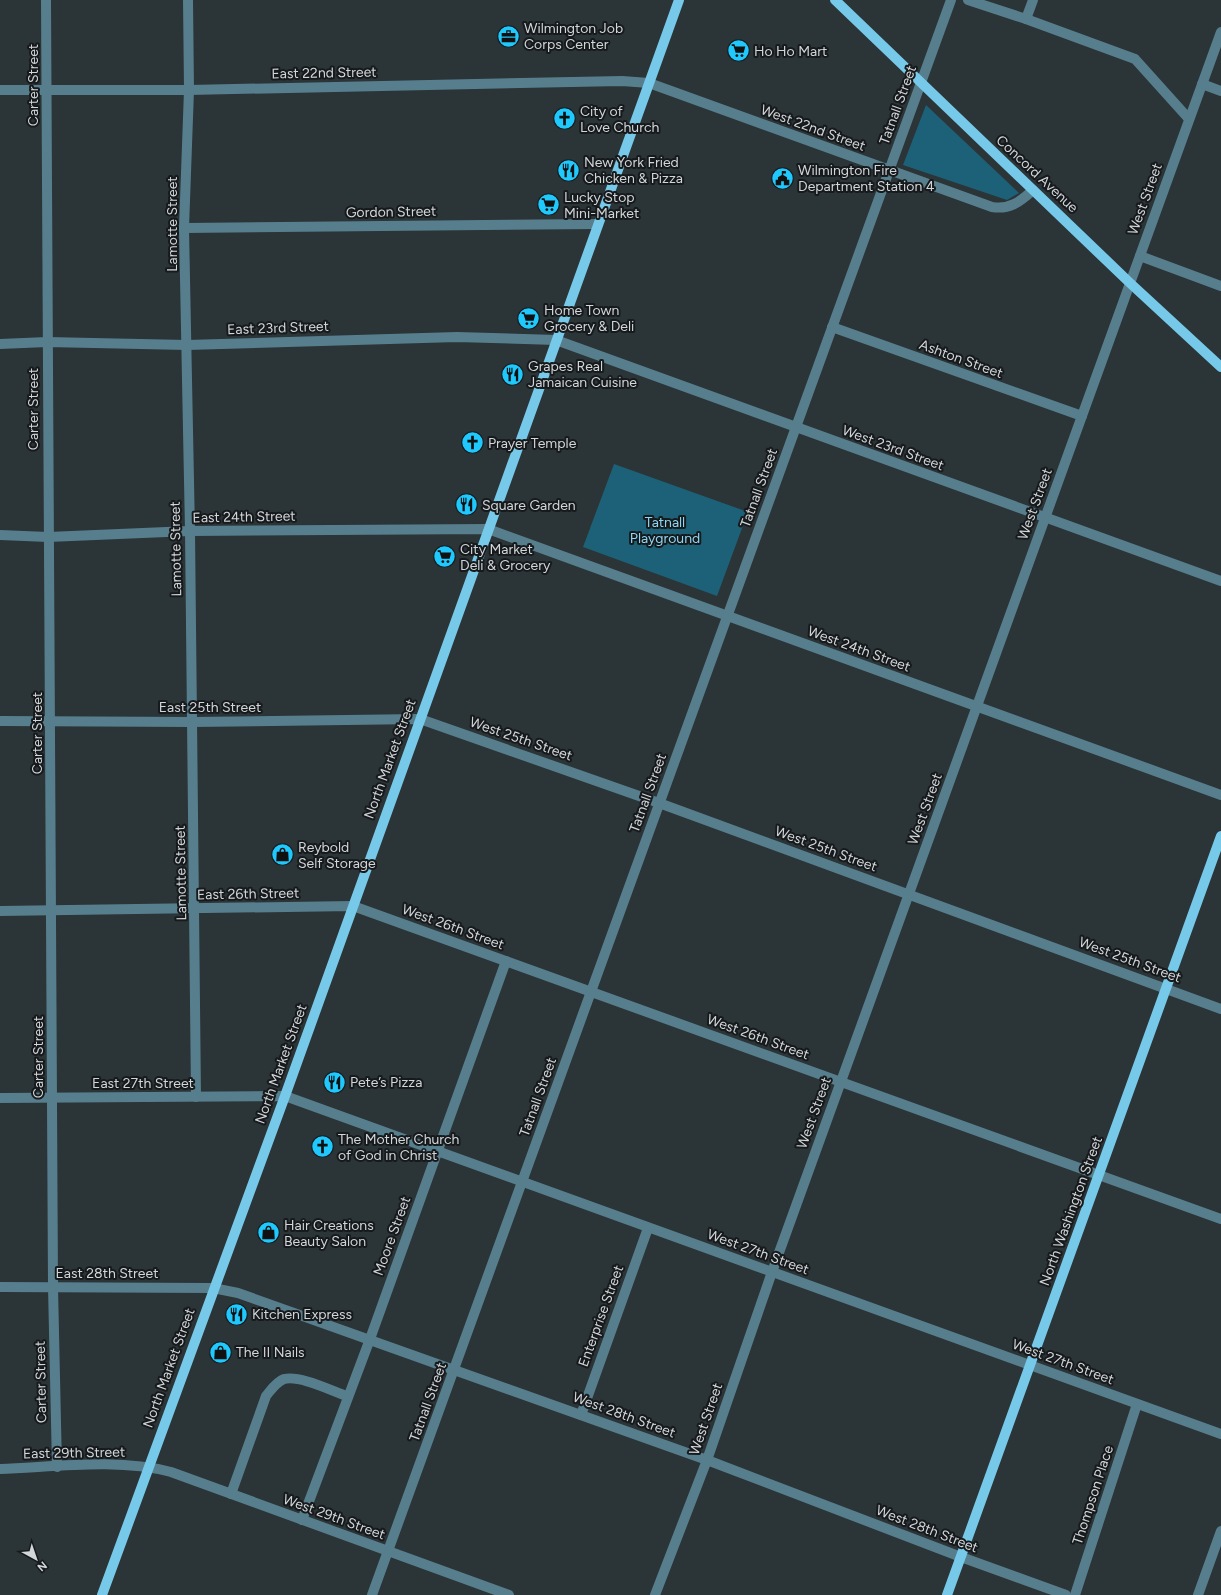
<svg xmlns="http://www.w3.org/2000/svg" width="1221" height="1595" font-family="Figtree,sans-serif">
<rect width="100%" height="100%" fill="#2b3437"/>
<g fill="#1d6178">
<polygon points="926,105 1019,193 1007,200 903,165"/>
<polygon points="614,464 748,512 717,596 583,547"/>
</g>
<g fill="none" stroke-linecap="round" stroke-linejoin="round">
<g stroke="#577e8d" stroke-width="10">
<polyline points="46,0 53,1287 57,1467"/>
<polyline points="188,0 189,90 184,228 190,531 196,1097"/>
<polyline points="968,0 1026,19 1135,59 1189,119"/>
<polyline points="1026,19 1033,0"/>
<polyline points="1202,84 1221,91"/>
<path d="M0 90H189L622 81 649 83 992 207C1009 210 1020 202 1033 190"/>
<polyline points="184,228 598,224"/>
<polyline points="1140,256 1221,286"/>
<polyline points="832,327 1082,416"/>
<polyline points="0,344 47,342 187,345 457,337 556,340 1221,581"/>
<polyline points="0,535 48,537 190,531 488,529 1221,795"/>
<polyline points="0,721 192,722 420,719 659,803 1221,1009"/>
<polyline points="0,911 353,906 1221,1219"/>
<polyline points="0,1098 285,1096 1221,1434"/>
<polyline points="0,1287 213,1288 238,1293 707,1460 961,1557 1066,1595"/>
<polyline points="581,1415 648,1228"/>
<path d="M0 1469C55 1467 117 1458 171 1472L509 1595"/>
<path d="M231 1494 266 1396C271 1390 276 1382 284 1379 300 1375 332 1391 347 1396"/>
<polyline points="302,1520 370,1339 506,961"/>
<polyline points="372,1595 951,0"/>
<polyline points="655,1595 707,1460 772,1272 1221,32"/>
<polyline points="1075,1595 1137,1404"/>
<polyline points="1198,1595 1221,1531"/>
</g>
<g stroke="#76c9e9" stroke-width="10">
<polyline points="835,0 1130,283 1221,367"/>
<polyline points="102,1595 285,1096 679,0"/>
<polyline points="947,1595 1221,836"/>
</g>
</g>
<defs>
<symbol id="office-disc" viewBox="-11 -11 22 22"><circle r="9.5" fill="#1fc9fd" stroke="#171a1c"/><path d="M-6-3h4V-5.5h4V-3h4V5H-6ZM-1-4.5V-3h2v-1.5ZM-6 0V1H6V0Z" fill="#111"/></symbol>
<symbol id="supermarket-disc" viewBox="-11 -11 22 22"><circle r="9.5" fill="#1fc9fd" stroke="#171a1c"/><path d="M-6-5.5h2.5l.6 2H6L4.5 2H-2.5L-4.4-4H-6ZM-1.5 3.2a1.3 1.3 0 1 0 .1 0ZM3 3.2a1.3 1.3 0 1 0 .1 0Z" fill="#111"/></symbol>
<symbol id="church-disc" viewBox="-11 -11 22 22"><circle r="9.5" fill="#1fc9fd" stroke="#171a1c"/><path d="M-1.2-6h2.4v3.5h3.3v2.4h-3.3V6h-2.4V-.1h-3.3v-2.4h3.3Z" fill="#111"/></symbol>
<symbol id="restaurant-disc" viewBox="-11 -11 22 22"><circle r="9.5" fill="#1fc9fd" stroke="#171a1c"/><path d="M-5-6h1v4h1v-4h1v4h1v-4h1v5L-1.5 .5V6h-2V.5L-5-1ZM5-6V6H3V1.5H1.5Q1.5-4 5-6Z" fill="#111"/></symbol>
<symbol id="civic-disc" viewBox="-11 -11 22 22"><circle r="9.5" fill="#1fc9fd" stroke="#171a1c"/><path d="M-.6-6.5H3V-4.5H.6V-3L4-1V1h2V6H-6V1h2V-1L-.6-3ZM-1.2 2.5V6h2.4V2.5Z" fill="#111"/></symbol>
<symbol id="shop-disc" viewBox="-11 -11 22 22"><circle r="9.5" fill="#1fc9fd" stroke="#171a1c"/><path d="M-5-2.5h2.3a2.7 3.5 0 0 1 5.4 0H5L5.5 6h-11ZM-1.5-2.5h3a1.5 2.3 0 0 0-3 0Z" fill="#111"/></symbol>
</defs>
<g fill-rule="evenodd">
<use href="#office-disc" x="496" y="24" width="25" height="25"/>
<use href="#supermarket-disc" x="726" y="38" width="25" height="25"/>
<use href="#church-disc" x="552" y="106" width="25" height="25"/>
<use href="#restaurant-disc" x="556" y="158" width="25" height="25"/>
<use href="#civic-disc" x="770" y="166" width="25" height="25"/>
<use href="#supermarket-disc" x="536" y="192" width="25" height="25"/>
<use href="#supermarket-disc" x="516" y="306" width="25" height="25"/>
<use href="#restaurant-disc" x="500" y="362" width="25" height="25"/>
<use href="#church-disc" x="460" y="430" width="25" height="25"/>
<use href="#restaurant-disc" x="454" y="492" width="25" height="25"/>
<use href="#supermarket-disc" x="432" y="544" width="25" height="25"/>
<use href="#shop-disc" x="270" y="842" width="25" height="25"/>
<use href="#restaurant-disc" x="322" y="1070" width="25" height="25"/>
<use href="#church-disc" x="310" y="1134" width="25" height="25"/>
<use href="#shop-disc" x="256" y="1220" width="25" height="25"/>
<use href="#restaurant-disc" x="224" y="1302" width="25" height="25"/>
<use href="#shop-disc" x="208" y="1340" width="25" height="25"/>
</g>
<g text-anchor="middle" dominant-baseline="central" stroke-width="4" stroke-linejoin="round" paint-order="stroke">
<g font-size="14" fill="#d1d6d8" stroke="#171a1c" text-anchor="start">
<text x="524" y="28">Wilmington Job<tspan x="524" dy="16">Corps Center</tspan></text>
<text x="754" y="51">Ho Ho Mart</text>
<text x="580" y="111">City of<tspan x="580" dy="16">Love Church</tspan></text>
<text x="584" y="162">New York Fried<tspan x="584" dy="16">Chicken &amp; Pizza</tspan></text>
<text x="798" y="170">Wilmington Fire<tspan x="798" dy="16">Department Station 4</tspan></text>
<text x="564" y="197">Lucky Stop<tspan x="564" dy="16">Mini-Market</tspan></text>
<text x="544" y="310">Home Town<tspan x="544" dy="16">Grocery &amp; Deli</tspan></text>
<text x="528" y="366">Grapes Real<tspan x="528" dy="16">Jamaican Cuisine</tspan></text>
<text x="488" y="443">Prayer Temple</text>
<text x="482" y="505">Square Garden</text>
<text x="460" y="549">City Market<tspan x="460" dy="16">Deli &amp; Grocery</tspan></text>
<text x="298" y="847">Reybold<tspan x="298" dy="16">Self Storage</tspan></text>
<text x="350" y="1082">Pete’s Pizza</text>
<text x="338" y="1139">The Mother Church<tspan x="338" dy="16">of God in Christ</tspan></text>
<text x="284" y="1225">Hair Creations<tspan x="284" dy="16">Beauty Salon</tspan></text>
<text x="252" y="1314">Kitchen Express</text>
<text x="236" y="1352">The II Nails</text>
</g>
<g font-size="14" fill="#d1d6d8" stroke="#171a1c">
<text transform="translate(324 73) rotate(-1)">East 22nd Street</text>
<text transform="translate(33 85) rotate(-90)">Carter Street</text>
<text transform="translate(898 105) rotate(-70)">Tatnall Street</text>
<text transform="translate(813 128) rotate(20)">West 22nd Street</text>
<text transform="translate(1037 174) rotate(43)">Concord Avenue</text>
<text transform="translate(1145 199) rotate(-70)">West Street</text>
<text transform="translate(391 212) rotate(-1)">Gordon Street</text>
<text transform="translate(172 224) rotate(-90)">Lamotte Street</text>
<text transform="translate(278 328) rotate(-2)">East 23rd Street</text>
<text transform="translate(961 359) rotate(20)">Ashton Street</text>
<text transform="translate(33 409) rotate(-90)">Carter Street</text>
<text transform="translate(893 448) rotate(20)">West 23rd Street</text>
<text transform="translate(759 488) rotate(-70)">Tatnall Street</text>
<text transform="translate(1035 504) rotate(-70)">West Street</text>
<text transform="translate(244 517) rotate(-1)">East 24th Street</text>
<text transform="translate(176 549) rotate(-91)">Lamotte Street</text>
<text transform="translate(859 649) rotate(20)">West 24th Street</text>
<text x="210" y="707">East 25th Street</text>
<text transform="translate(37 733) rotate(-90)">Carter Street</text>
<text transform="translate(521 739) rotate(19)">West 25th Street</text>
<text transform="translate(390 759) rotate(-70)">North Market Street</text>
<text transform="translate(648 793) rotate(-70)">Tatnall Street</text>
<text transform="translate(925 809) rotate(-70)">West Street</text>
<text transform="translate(826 849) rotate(20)">West 25th Street</text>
<text transform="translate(181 873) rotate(-91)">Lamotte Street</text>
<text transform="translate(248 894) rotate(-1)">East 26th Street</text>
<text transform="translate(453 927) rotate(20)">West 26th Street</text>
<text transform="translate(1130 960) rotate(20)">West 25th Street</text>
<text transform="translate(758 1037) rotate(20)">West 26th Street</text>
<text transform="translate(38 1057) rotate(-90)">Carter Street</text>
<text transform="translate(281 1064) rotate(-70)">North Market Street</text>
<text x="143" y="1083">East 27th Street</text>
<text transform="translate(538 1097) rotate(-70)">Tatnall Street</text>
<text transform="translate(814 1113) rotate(-70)">West Street</text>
<text transform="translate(1071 1211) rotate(-70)">North Washington Street</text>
<text transform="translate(392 1236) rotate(-70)">Moore Street</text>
<text transform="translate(758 1252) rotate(20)">West 27th Street</text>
<text x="107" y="1273">East 28th Street</text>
<text transform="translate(601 1316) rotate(-70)">Enterprise Street</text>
<text transform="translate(1063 1362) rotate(20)">West 27th Street</text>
<text transform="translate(169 1368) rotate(-70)">North Market Street</text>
<text transform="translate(41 1382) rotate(-91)">Carter Street</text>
<text transform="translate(428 1402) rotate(-70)">Tatnall Street</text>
<text transform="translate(624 1415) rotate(20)">West 28th Street</text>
<text transform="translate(706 1419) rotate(-71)">West Street</text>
<text transform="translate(74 1453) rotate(-1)">East 29th Street</text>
<text transform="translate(1093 1495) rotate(-72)">Thompson Place</text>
<text transform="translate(334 1517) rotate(20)">West 29th Street</text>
<text transform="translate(927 1529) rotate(21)">West 28th Street</text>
</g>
<g font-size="14" fill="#8dd6f3" stroke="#171a1c">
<text x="665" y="522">Tatnall<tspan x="665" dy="16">Playground</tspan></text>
</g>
</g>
<g transform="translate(36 1559) rotate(140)" stroke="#171a1c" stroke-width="3" paint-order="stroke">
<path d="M0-3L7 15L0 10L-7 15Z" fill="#d1d6d8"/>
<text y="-6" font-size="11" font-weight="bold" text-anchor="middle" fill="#d1d6d8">N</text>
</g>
</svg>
